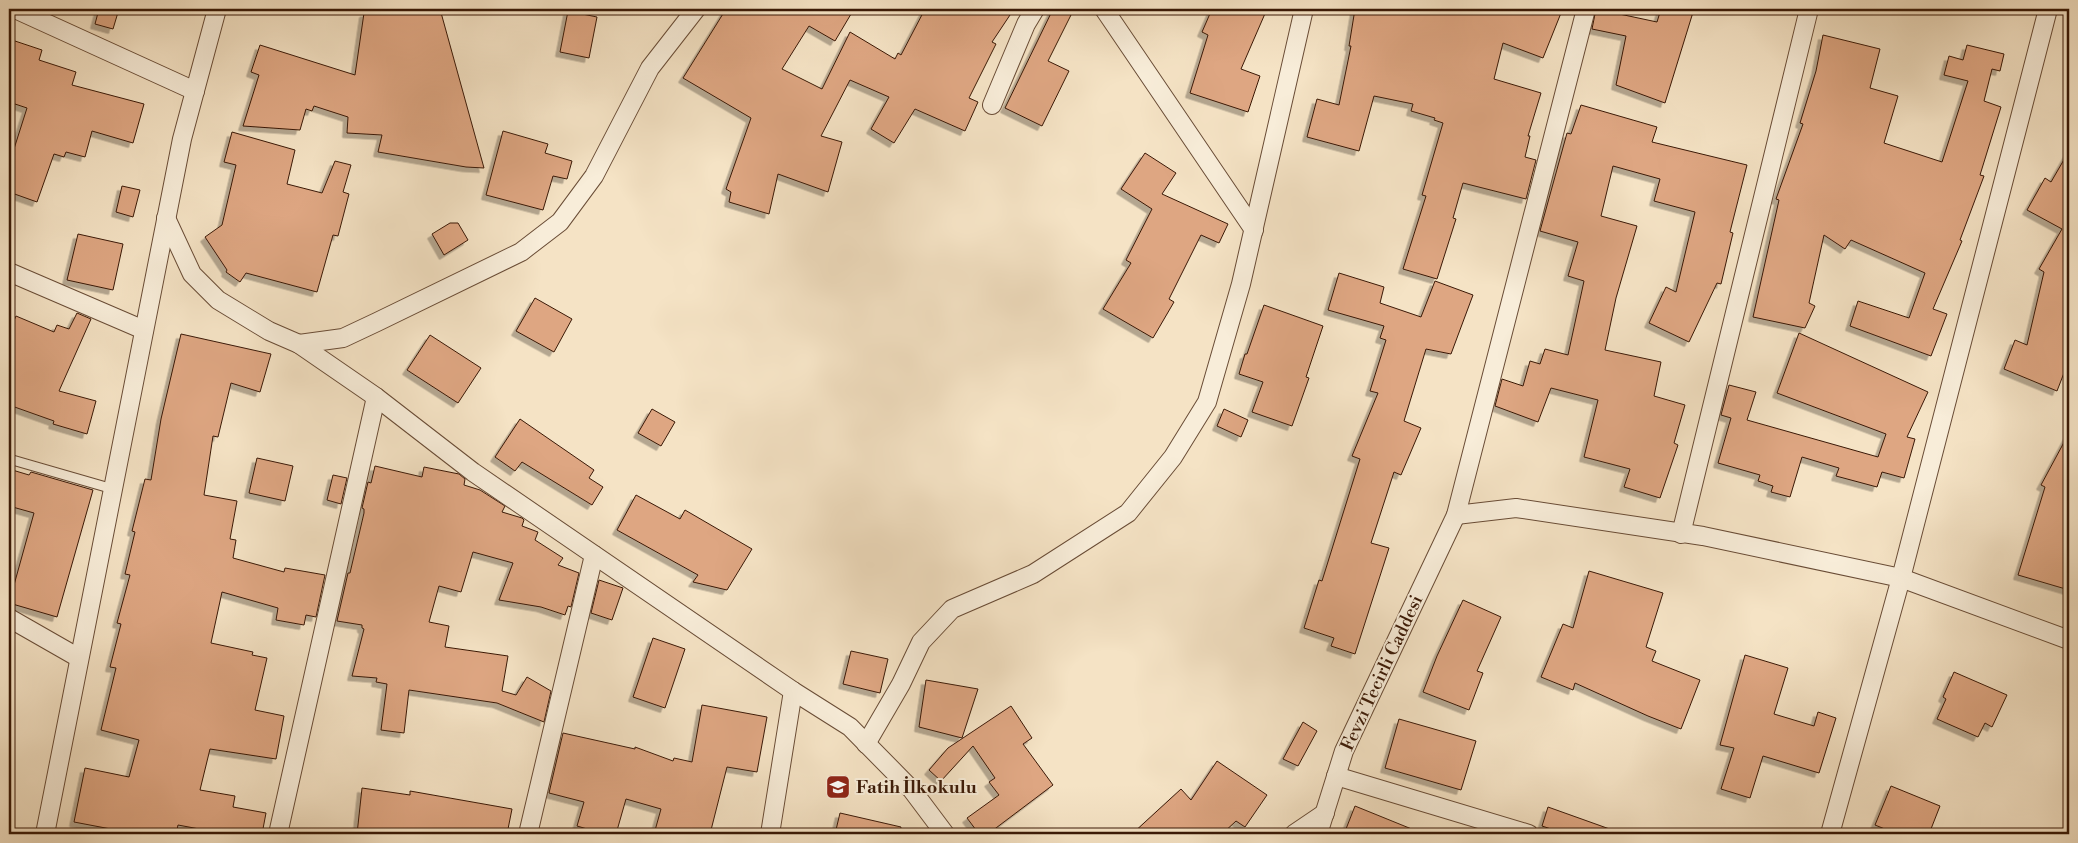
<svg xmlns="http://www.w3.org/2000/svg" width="2078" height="843" font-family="'Libre Bodoni',serif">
<defs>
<filter id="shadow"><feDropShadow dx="-4.5" dy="4.5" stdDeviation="0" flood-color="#0004"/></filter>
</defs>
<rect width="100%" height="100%" fill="#f5e3c5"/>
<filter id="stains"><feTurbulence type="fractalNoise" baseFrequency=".004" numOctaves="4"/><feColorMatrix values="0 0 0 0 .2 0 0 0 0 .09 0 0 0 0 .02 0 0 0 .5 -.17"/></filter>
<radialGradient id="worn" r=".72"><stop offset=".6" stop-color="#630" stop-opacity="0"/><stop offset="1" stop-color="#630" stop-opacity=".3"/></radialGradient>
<g fill="#dea682" stroke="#3a1906" filter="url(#shadow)">
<polygon points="99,9 119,9 113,29 95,24"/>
<polygon points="381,9 440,9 484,168 466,167 378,152 382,135 347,133 348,117 314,106 312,111 306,109 300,130 243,126 259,75 251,72 260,45 355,75 364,13"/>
<polygon points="726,9 854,9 835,41 809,26 782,69 822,89 850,32 895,59 898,53 901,55 925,9 1014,9 992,42 996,44 969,98 978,102 965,131 915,109 894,143 871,129 889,97 850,80 821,136 842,142 828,192 778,174 769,214 729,202 731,192 726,189 751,118 683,78"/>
<polygon points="1053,9 1074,9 1048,61 1069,71 1042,126 1005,108"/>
<polygon points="1212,9 1267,9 1241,69 1260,76 1248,112 1190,93 1208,35 1202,32"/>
<polygon points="1355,9 1441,9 1468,14 1469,9 1549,9 1561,13 1543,58 1503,43 1494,79 1541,93 1528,136 1530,136 1525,157 1536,160 1526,199 1463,183 1453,218 1456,219 1437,279 1403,269 1426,196 1422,195 1443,123 1434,120 1435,118 1411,111 1413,104 1374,96 1359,151 1307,137 1317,99 1339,105 1351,46 1349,46"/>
<polygon points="1596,9 1657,22 1661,9 1694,9 1665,103 1616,85 1626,36 1592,29"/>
<polygon points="568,11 597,17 589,58 560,52"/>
<polygon points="1823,35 1880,49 1870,88 1898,96 1884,143 1942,162 1968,81 1944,75 1949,56 1963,60 1967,45 2004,54 2000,71 1992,69 1984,101 2001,107 1980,175 1984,176 1960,240 1962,241 1933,309 1947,314 1931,356 1850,326 1858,301 1909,318 1925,273 1851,240 1845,249 1824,235 1809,303 1815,306 1805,328 1753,317 1779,200 1776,199 1803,124 1800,123 1816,71"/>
<polygon points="9,39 42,50 39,60 76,72 72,85 144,104 133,143 92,131 85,157 66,152 64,157 54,154 37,202 9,192 9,150 13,152 27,108 9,102"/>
<polygon points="1581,105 1657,127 1652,142 1747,165 1730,232 1733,233 1721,284 1717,283 1689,342 1649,323 1666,287 1676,292 1695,212 1654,201 1660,179 1613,166 1601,216 1637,226 1616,298 1605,350 1661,362 1654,396 1685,405 1674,443 1678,445 1660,498 1624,487 1630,469 1584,457 1598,400 1551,388 1538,422 1495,406 1502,379 1523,386 1530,361 1540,364 1545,349 1568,355 1584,281 1568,276 1578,242 1540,231 1567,133 1571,134"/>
<polygon points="503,131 548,144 545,153 572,161 567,179 553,176 543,210 486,195"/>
<polygon points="232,132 295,150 287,184 322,193 335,161 351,165 343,192 349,194 338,236 333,235 317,292 246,273 240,282 226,272 227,270 205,237 222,225 236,165 224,162"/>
<polygon points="2069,151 2069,360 2057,391 2004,369 2015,340 2027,345 2044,272 2039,269 2062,229 2027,210 2045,178 2051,182"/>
<polygon points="1145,153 1176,173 1162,194 1228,224 1219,243 1201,235 1169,299 1174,302 1153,338 1103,309 1131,263 1126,260 1152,209 1121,189"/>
<polygon points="122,186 140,190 133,217 116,212"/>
<polygon points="450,223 458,223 468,240 444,255 432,234"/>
<polygon points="78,234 123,244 113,290 67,280"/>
<polygon points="1339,273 1384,287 1380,303 1421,317 1435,281 1473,295 1451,354 1426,349 1404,421 1421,428 1401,475 1394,472 1371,543 1389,548 1355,654 1331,646 1334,638 1304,628 1319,580 1322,581 1360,459 1352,456 1378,393 1370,391 1386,340 1380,338 1384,326 1328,310"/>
<polygon points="535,298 572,319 554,352 516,331"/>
<polygon points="1264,305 1323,326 1306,377 1309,378 1292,426 1252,412 1263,382 1239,374 1245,354 1247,354"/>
<polygon points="77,313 91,319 59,391 96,401 87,434 53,424 54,421 9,405 9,332 16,316 54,332 57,325 69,329"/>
<polygon points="1799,333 1928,392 1907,437 1915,439 1904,478 1882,472 1877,487 1836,476 1839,468 1802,457 1790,497 1771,492 1773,486 1758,481 1760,475 1718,463 1731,418 1721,415 1729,385 1756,392 1747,420 1878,457 1886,434 1777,393"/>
<polygon points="181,334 271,354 260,392 231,383 218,437 213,436 204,495 237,501 230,539 236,540 233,558 284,572 285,568 325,575 316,617 306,615 304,625 276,620 278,608 222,592 211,643 253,652 252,655 267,658 255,710 284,716 276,759 210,749 200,790 235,796 233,807 266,813 262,834 226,834 178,825 176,834 137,834 74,822 85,768 129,777 139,740 101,730 116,668 110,667 121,624 117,623 130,575 125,574 135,532 132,531 145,479 151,480 161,419"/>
<polygon points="430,335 481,368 458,403 407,370"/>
<polygon points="652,409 675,422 661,446 638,433"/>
<polygon points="1224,409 1248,420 1241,437 1217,426"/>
<polygon points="520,419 594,470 589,478 603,487 592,505 522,462 515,471 495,457"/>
<polygon points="2069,433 2069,590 2018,575 2045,487 2041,485"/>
<polygon points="257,458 293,466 285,501 249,493"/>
<polygon points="375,466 422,477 424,467 459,474 465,479 464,485 480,490 505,506 502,512 522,518 524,520 522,526 538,532 535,540 563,558 558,565 579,573 571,607 568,606 565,615 541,607 499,600 513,563 473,552 461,592 439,586 429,622 449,626 445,647 508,656 502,691 516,695 527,677 551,691 544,722 497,703 409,690 404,733 381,730 387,684 376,682 377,678 352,676 364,629 362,628 362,625 337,621 348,573 350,573 364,513 364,509 362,508 368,482 371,483"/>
<polygon points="9,469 29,475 31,472 93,490 57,617 9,603 34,513 9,506"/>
<polygon points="333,475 347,478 341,504 327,500"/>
<polygon points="636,495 680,519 685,510 752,549 727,590 693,582 698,575 617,530"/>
<polygon points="1589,571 1663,593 1646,647 1656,651 1652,661 1700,680 1681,729 1648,716 1575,683 1573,690 1541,677 1563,624 1573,628"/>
<polygon points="599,580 623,588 612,620 591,613"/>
<polygon points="1463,600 1501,617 1477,671 1483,673 1469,710 1423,692 1437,656"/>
<polygon points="653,638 685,649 665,708 633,697"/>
<polygon points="851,651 888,659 880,693 843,684"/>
<polygon points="1745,655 1788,668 1774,714 1814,726 1818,712 1836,718 1819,773 1763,756 1750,798 1721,789 1734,748 1720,745"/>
<polygon points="1954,672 2007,695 1992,727 1985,723 1978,737 1937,719 1946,699 1943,697"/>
<polygon points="926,680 978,689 962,738 919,727"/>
<polygon points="702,705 767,717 757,772 727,767 710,834 654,834 661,809 626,799 616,834 604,834 577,826 584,802 549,793 563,733 635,749 635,747 673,761 674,758 692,762"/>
<polygon points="1011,706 1032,738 1023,744 1053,785 988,834 979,834 967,818 999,795 989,782 995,778 973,746 941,781 929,770 948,748"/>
<polygon points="1399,719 1476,741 1461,790 1385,768"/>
<polygon points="1303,722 1317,731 1298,766 1283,759"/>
<polygon points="1217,761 1267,795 1245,827 1236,821 1222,834 1132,834 1181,789 1191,800"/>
<polygon points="1891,786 1940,806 1929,834 1897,834 1875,825"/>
<polygon points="362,788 410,795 410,791 512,809 507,834 357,834"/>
<polygon points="1355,806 1424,834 1344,834"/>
<polygon points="1548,807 1618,832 1617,834 1566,834 1542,826"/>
<polygon points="840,813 901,827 900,834 835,834"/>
</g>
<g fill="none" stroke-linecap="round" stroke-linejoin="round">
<defs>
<polyline id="service" points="9,459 113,489"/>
<g id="minor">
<polyline points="15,9 195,91"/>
<polyline points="1104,9 1254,230"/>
<polyline points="992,105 1026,24 1035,9"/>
<polyline points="166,218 192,274 218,300 269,331 299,344 376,397 473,472 793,691 850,727 912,790 945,834"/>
<polyline points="9,272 144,330"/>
<polyline points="299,344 343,338 377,322 521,252 560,222 594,176 650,68 696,9"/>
<polyline points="1456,515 1516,508 1703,536 1901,578 2069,640"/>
<polyline points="1681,534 1809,9"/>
<polyline points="9,618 79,658"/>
<polyline points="866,744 901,684 921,642 952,609 1033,574 1128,513 1173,457 1207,402 1241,284 1304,9"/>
<polyline points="1336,776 1529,834"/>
<polyline points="45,834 182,139 217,9"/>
<polyline points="278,834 376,397"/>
<polyline points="528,834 594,555"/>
<polyline points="770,834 793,691"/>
<polyline points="1294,834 1325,813"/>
<polyline points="1318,834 1344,751 1456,515 1586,9"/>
<polyline points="1830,834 1901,578 2048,9"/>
</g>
</defs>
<use href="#service" stroke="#694c36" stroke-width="11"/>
<use href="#minor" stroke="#694c36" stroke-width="20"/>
<use href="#service" stroke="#f8edd9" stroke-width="9"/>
<use href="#minor" stroke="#f8edd9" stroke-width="18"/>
</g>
<defs>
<symbol id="school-square" viewBox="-11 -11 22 22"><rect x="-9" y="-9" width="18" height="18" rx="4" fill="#8f2418" stroke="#f8edd9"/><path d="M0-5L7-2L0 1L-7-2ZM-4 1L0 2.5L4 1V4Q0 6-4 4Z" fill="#fff"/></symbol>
</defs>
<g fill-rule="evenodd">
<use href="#school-square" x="824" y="773" width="28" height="28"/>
</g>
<g text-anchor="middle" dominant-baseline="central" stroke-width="4" stroke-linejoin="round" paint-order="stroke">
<g font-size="18" fill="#3a1906" stroke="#f8edd9">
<text transform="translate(1382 673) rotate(-65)">Fevzi Tecirli Caddesi</text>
</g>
<g font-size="18" font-weight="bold" fill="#3a1906" stroke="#f8edd9" text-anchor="start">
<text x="856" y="787">Fatih İlkokulu</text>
</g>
</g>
<rect width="2078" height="843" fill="none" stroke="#f5e3c5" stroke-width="30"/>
<rect x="10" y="10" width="2058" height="823" fill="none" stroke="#3a1906" stroke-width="2.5"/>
<rect x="15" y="15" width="2048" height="813" fill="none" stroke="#3a1906"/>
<rect width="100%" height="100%" filter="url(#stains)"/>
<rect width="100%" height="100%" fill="url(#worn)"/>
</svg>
